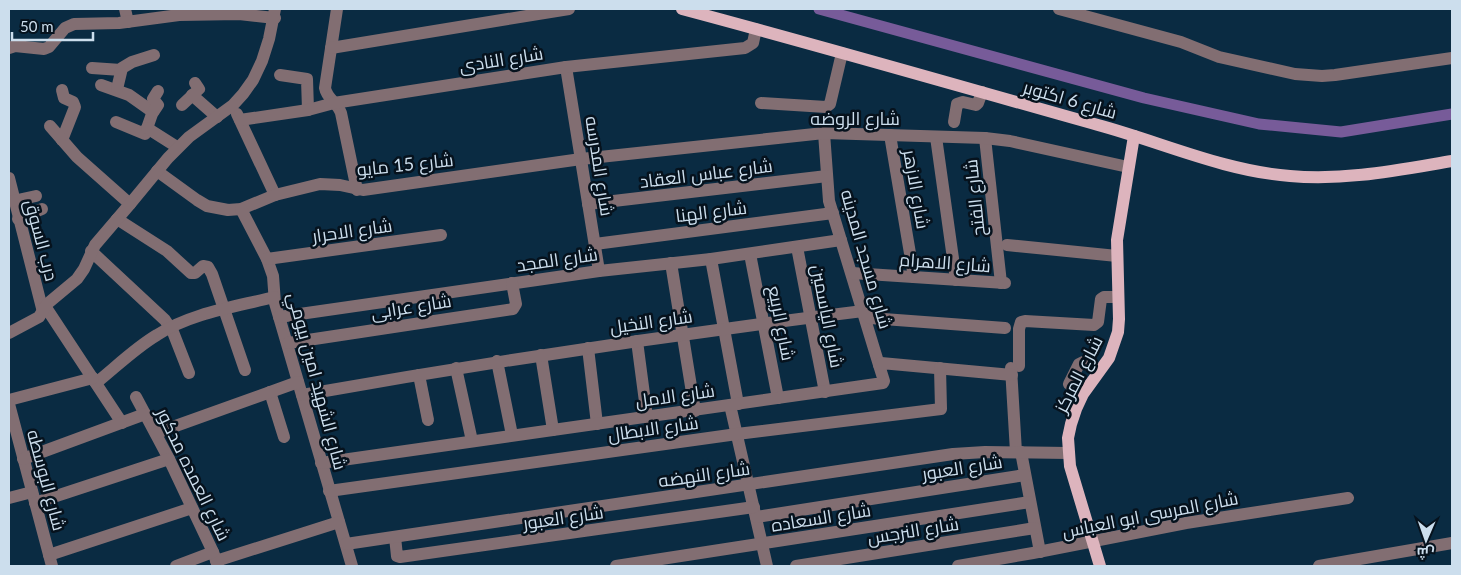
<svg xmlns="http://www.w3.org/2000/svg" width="1461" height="575" font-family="Lato,Cairo,sans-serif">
<rect width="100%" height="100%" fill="#0a2b42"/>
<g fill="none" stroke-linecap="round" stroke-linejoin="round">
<polyline stroke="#775b99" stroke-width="11" points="819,9 1144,98 1259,124 1341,132 1452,114"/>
<g stroke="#826e72" stroke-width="12">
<polyline points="125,9 128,22"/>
<path d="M337 9 325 88C327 99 337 102 341 113L357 190"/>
<polyline points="1059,9 1181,42 1219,57 1295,74 1322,76 1335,75 1452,58"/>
<polyline points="9,48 15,46 44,49 49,47 65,28 74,24 119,23 179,15 239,14 275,18"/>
<polyline points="331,48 569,9"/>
<polyline points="566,67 599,271"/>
<polyline points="92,68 121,70"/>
<polyline points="280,75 307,79 308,110"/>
<polyline points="101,85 129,95 153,112"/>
<polyline points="117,89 122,68 132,62 154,55"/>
<polyline points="62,90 64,98 73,102 75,107 62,140"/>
<polyline points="192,95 217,117"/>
<polyline points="761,103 826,107 830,104 842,53"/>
<polyline points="182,105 199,89 195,83"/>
<polyline points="237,114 275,195"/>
<polyline points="240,120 308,110 334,103 566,67 745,48 753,43 756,29"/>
<polyline points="116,122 145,134 152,114 158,105 153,99 158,91"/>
<polyline points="954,122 957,104 963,102 976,105 978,103 982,92"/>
<polyline points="50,126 77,157 130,204"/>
<polyline points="147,128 177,147"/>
<polyline points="824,133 829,201 879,365"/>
<polyline points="890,135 914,277"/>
<polyline points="936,137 956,280"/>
<polyline points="985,138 1001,283"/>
<polyline points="157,171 197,200 207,206 228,210 241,209 275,195 320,184 340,185 363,190 581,159 824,133 985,138 1010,141 1128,167"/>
<polyline points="9,178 43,312"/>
<polyline points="13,201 36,196"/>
<polyline points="588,204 827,176"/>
<polyline points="241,209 267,259 273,276 275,303 352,566"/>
<polyline points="18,219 42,209"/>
<polyline points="117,219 167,251 191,273 195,273 203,266 208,267 212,274 245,370"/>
<polyline points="595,244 833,213"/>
<polyline points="1007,245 1117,256"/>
<polyline points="797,247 825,392"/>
<polyline points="91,251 165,320 173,332 189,373"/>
<polyline points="750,254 778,398"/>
<polyline points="267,259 441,235"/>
<polyline points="711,259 738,404"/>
<polyline points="671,263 695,411"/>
<polyline points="852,273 1005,283"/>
<polyline points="45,306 122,423"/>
<polyline points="279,317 599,271 711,259 841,240"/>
<polyline points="9,333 39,317 47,304 77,279 84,269 95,245 130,204 168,158 189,137 233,105 243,94 253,80 262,61 269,39 275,9"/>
<polyline points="637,341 647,417"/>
<polyline points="288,343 513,309 516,304 512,283"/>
<polyline points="588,348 597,424"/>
<polyline points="541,355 553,430"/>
<polyline points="497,361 512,435"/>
<polyline points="1019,366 1019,329 1021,322 1025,321 1094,325 1098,322 1101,299 1104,297 1118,297"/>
<polyline points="456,368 472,441"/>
<polyline points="1011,368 1016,452"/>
<polyline points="419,375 428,420"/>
<path d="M96 383C116 367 135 348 157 335 191 313 235 307 274 297"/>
<polyline points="1069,384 1079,364 1083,362 1099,371"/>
<polyline points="270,392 284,437"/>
<path d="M302 395C488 362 675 334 863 311L870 318 1005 328"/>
<polyline points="136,397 169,459 213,552 218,566"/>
<polyline points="9,400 93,378"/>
<polyline points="9,404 52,566"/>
<polyline points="730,405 767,566"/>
<polyline points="156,433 298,382"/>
<polyline points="1021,452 1040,552"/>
<polyline points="23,459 145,414"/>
<polyline points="321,463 883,383 884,381 879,365 881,363 1012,375"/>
<polyline points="329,491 737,434 941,409 940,368"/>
<polyline points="9,498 32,492"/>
<polyline points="35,503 169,459"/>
<polyline points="756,517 1025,475"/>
<polyline points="395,537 397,556 400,557 754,507"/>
<polyline points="346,544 953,454 985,452 1068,453"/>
<polyline points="49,555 192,508"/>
<polyline points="216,561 339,522"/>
<polyline points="176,566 213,552"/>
<polyline points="616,566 1030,502"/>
<polyline points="796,566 1035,528"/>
<polyline points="958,566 1033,553 1186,523 1348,498"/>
<polyline points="1319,566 1452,543"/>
</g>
<g stroke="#ddb4bd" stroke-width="12">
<path d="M682 9C821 46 959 86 1098 125 1161 142 1224 171 1290 176 1345 181 1398 170 1452 161"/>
<polyline points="1100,566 1070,466 1068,438 1071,424 1076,409 1083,394 1109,358 1118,332 1119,319 1117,240 1134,136"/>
</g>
</g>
<g text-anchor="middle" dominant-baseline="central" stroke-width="5" stroke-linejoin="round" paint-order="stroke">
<g font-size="18" fill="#ccdeed" stroke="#06121d">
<text transform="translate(501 59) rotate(-9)">شارع النادى</text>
<text transform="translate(1070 99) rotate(16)">شارع 6 اكتوبر</text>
<text x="855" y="118">شارع الروضه</text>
<text transform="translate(405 164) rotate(-6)">شارع 15 مايو</text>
<text transform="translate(600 166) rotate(81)">شارع المدرسه</text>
<text transform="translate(706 173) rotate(-7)">شارع عباس العقاد</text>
<text transform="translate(917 189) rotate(80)">شارع الازهر</text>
<text transform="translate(974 198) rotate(-96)">شارع الفتح</text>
<text transform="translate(711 211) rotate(-7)">شارع الهنا</text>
<text transform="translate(352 230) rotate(-8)">شارع الاحرار</text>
<text transform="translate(42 240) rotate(75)">درب السوق</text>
<text transform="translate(557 259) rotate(-8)">شارع المجد</text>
<text transform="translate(867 259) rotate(74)">شارع مسجد المدينه</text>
<text transform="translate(945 262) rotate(4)">شارع الاهرام</text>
<text transform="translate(411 306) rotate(-9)">شارع عرابى</text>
<text transform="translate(828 316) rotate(79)">شارع الياسمين</text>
<text transform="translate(651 321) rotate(-8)">شارع النخيل</text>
<text transform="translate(782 323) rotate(79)">شارع الربيع</text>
<text transform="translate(1078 374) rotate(-63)">شارع المركز</text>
<text transform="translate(318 381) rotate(75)">شارع الشهيد امين بيومي</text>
<text transform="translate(675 395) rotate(-8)">شارع الامل</text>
<text transform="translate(653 428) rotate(-8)">شارع الابطال</text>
<text transform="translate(962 467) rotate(-9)">شارع العبور</text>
<text transform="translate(194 474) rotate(64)">شارع العمده مدكور</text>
<text transform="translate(704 474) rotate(-8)">شارع النهضه</text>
<text transform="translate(47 480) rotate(75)">شارع البوسطه</text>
<text transform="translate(1150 514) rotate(-11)">شارع المرسى ابو العباس</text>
<text transform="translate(563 517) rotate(-8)">شارع العبور</text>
<text transform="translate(821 517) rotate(-9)">شارع السعاده</text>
<text transform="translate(913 530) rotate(-9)">شارع النرجس</text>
</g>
</g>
<rect width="1461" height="575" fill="none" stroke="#ccdeed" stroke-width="20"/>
<g transform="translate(1426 540) rotate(182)" stroke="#06121d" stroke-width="4" paint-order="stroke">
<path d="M0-4L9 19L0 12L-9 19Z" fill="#ccdeed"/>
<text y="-8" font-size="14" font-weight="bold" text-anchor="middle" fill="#ccdeed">ش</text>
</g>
<path d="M12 32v8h81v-8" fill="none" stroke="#ccdeed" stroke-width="2.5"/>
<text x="20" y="32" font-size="15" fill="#ccdeed" stroke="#06121d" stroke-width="4" paint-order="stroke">50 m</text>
</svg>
